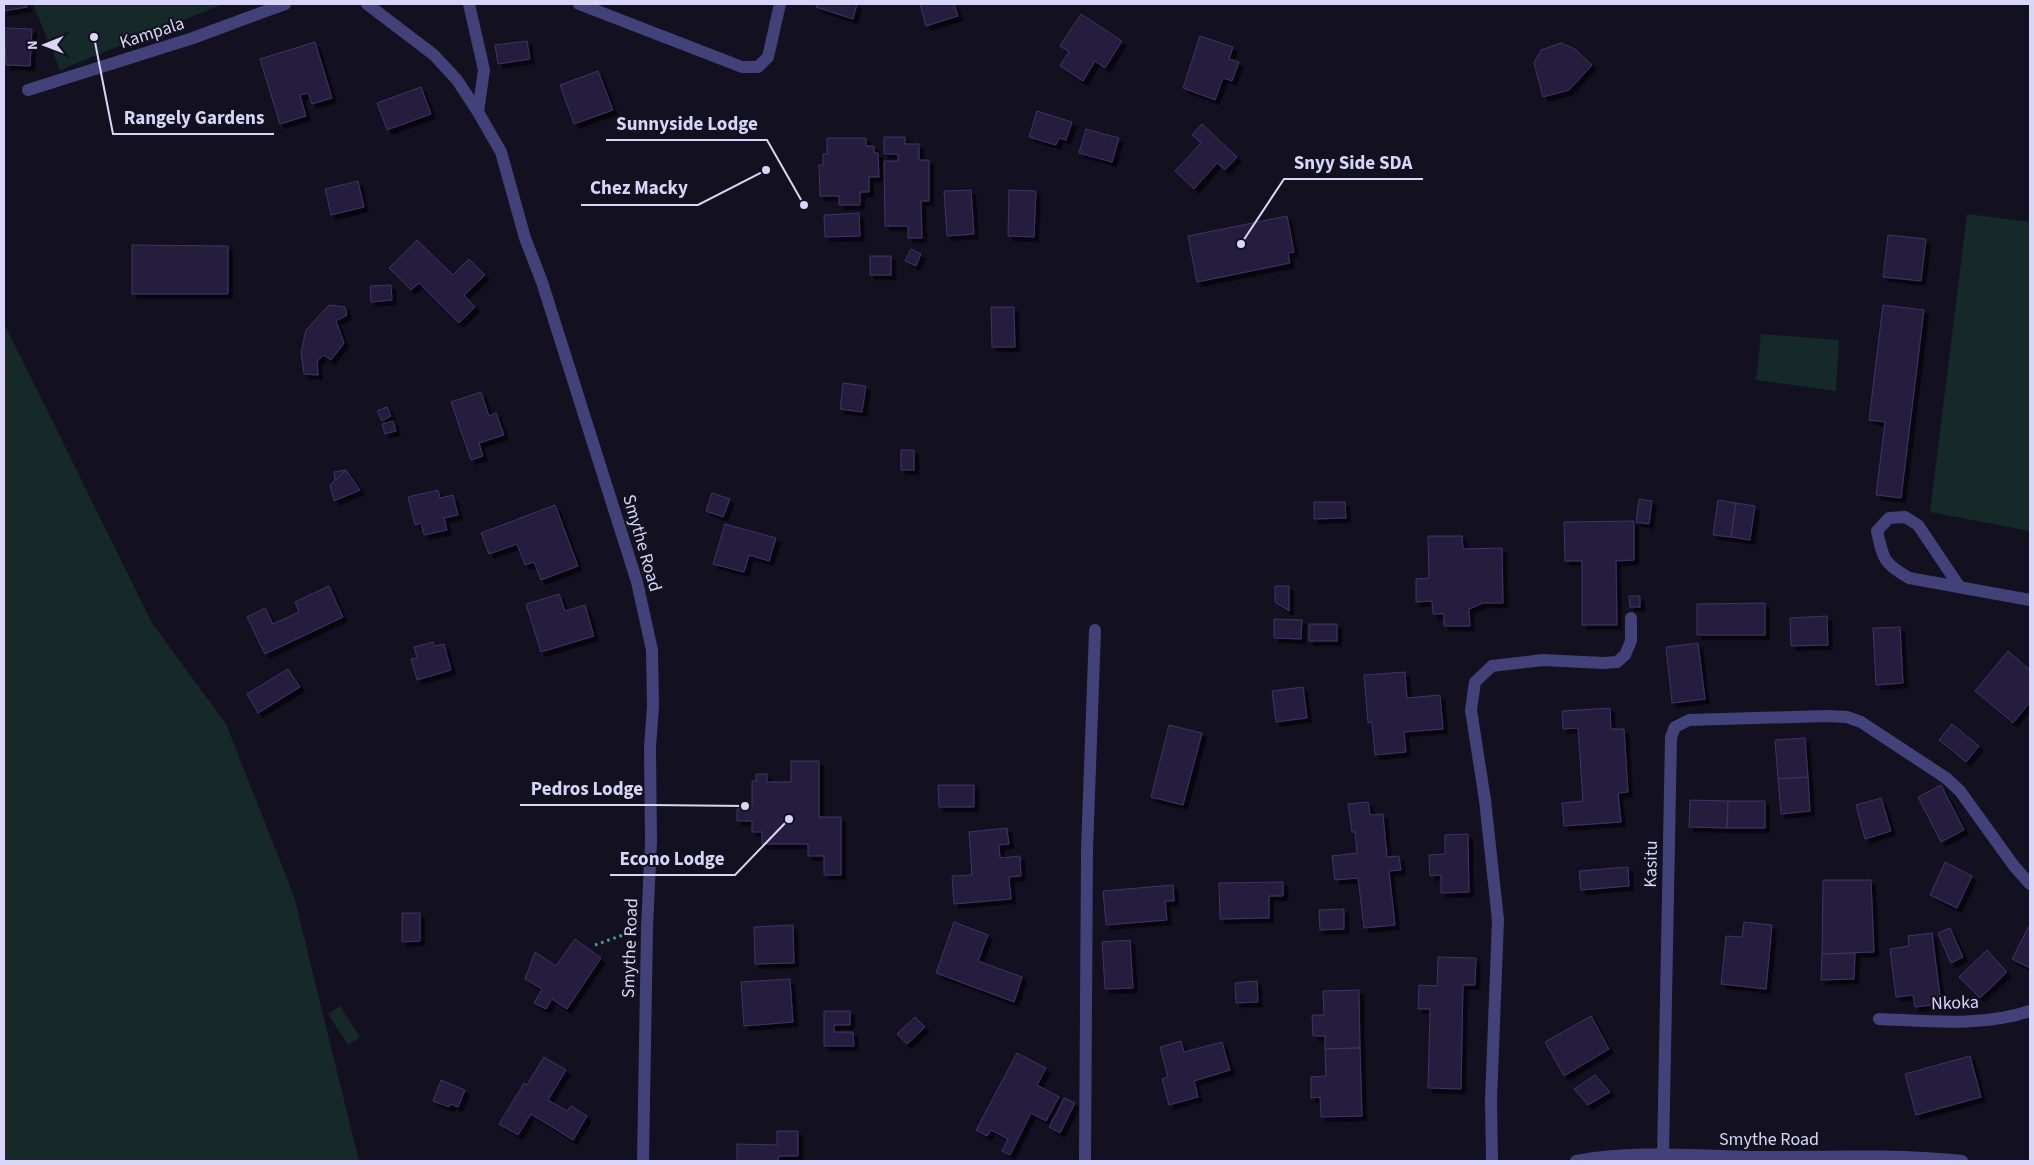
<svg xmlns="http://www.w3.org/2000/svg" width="2034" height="1165" font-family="'Source Sans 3',sans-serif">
<defs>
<filter id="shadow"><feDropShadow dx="4.5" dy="4.5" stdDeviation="0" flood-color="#0009"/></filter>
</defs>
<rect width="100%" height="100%" fill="#131020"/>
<g fill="#142928">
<polygon points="33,4 223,4 60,70"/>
<polygon points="1967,214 2030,222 2030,531 1930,512"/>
<polygon points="4,323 152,623 226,724 294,896 359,1161 4,1161"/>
<polygon points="1761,334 1839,340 1836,391 1756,380"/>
<polygon points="340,1006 360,1037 348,1045 328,1014"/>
</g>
<g fill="#251f3e" stroke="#3d3467" filter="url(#shadow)">
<polygon points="4,4 26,4 27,7 4,11"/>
<polygon points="817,4 857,4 853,19 816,7"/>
<polygon points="920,4 954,4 958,16 926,26"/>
<polygon points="1081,14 1122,41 1105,68 1095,61 1083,81 1060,66 1069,52 1060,46"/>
<polygon points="4,28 32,29 30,66 6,65"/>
<polygon points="1200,36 1233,47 1229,59 1239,62 1232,81 1223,78 1215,100 1183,88"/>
<polygon points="527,41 530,59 498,64 495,45"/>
<polygon points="315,42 332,98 312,104 308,93 300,95 306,116 280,124 260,59"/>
<polygon points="1561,43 1575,49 1592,65 1569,90 1543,97 1534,63 1541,50"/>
<polygon points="598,71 613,110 574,124 560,85"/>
<polygon points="421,87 431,114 387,130 377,103"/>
<polygon points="1037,111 1072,122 1066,140 1059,138 1056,145 1029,137"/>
<polygon points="1202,124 1237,157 1225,170 1217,163 1194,189 1175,171 1201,143 1192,135"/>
<polygon points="1086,129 1119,138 1112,162 1079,153"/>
<polygon points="884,137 905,137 905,144 919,144 919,160 929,160 929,201 921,201 922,238 908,238 908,226 885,226 884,161 898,161 898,154 884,154"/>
<polygon points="827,138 866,138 866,146 874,146 874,153 878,153 879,177 869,177 869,192 860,192 860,205 839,205 839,196 820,196 819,165 823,165 823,154 827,154"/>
<polygon points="358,181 364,207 331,215 325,189"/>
<polygon points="971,190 974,234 947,236 944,191"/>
<polygon points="1009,190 1036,191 1034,237 1008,236"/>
<polygon points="859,213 860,236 825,237 824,215"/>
<polygon points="1287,216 1294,252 1288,253 1290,263 1197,282 1188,236"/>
<polygon points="1888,235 1926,239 1921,281 1883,277"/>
<polygon points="417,240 453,275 469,259 485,275 464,295 475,307 459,323 419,283 411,290 389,268"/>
<polygon points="132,245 228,246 228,294 132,294"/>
<polygon points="911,249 921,254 916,266 905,261"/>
<rect x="870" y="256" width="21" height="19"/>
<polygon points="391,285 392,300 371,302 370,286"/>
<polygon points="329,305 345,307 347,315 336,321 344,343 331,360 323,355 317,362 318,375 304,374 301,352 306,330"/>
<polygon points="1883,305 1924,310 1901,498 1876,495 1885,422 1869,420"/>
<polygon points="991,307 1014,307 1015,347 992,347"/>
<polygon points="843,383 866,386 862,412 840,409"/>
<polygon points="481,392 489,416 496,413 504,435 479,443 483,456 471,460 451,402"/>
<polygon points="387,407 391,416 382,421 377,411"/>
<polygon points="393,421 396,431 385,434 382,424"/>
<rect x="901" y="450" width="13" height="20"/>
<polygon points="346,470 348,478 335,480 334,472"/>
<polygon points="346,470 360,490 334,501 330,485"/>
<polygon points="438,490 440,498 453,495 458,515 444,518 447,530 424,535 421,523 415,525 408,497"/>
<polygon points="712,493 730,499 723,517 706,511"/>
<polygon points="1639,499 1652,501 1649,524 1636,522"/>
<polygon points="1718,500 1736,503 1731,537 1713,535"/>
<polygon points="1314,502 1345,502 1346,518 1314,519"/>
<polygon points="1736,503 1755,506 1750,540 1731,537"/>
<polygon points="555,505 578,566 541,580 534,562 525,565 517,544 489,554 481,533"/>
<polygon points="1634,521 1634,560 1616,561 1617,625 1582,625 1582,561 1565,561 1564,522"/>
<polygon points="725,524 776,538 769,561 749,555 744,572 713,564"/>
<polygon points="1428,536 1462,536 1463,549 1502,548 1503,603 1483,603 1469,609 1470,626 1444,626 1444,614 1433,614 1432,601 1416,602 1416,579 1429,578"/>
<polygon points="329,586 343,617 265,654 247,617 265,608 273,624 299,612 295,602"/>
<polygon points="1275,586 1289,586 1289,611 1275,602"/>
<polygon points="559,594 565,611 585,605 594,636 541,652 526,604"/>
<polygon points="1629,596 1640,596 1640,607 1630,607"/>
<polygon points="1765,603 1765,635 1697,635 1697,604"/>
<polygon points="1827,616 1828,645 1791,646 1790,618"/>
<polygon points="1274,619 1302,620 1301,639 1274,638"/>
<rect x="1309" y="624" width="28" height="17"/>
<polygon points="1900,627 1903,683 1876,685 1873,628"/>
<polygon points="433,642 434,646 444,644 451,670 417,680 411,659 417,658 414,647"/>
<polygon points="1698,643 1705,699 1672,703 1666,647"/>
<polygon points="2008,651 2030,670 2030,702 2013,723 1975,691"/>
<polygon points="288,669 300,687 258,713 247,694"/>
<polygon points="1405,672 1407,698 1440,695 1443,729 1404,732 1406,752 1375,755 1372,722 1368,723 1364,675"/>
<polygon points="1303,687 1307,718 1276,722 1272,691"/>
<polygon points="1610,708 1611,729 1624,729 1628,792 1618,793 1621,822 1564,826 1562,803 1583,801 1578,728 1563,729 1562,711"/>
<polygon points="1952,724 1979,746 1966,762 1939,740"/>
<polygon points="1169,725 1202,733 1183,805 1151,797"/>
<polygon points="1805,738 1808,777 1778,779 1775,740"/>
<polygon points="791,761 819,761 819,817 841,817 841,875 824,875 824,856 808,856 808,844 762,844 762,832 752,832 752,821 737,821 737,809 745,809 745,806 752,806 752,781 756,781 756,774 767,774 767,782 791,782"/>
<polygon points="1808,777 1810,811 1781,814 1778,779"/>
<polygon points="938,785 974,785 974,807 939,807"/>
<polygon points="1941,785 1964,830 1941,842 1918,797"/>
<polygon points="1881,798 1891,831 1865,839 1856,805"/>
<polygon points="1690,800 1728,801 1727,828 1689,827"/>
<polygon points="1728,801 1765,801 1765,828 1727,828"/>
<polygon points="1368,802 1370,815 1383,814 1387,857 1399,856 1401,870 1389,871 1395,925 1364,928 1358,878 1335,880 1332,856 1357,853 1355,832 1352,832 1348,804"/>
<polygon points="1007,828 1009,844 999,845 1000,858 1020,856 1021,876 1009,877 1011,899 954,904 952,876 972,875 969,832"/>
<polygon points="1468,834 1469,892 1441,893 1441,875 1430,876 1429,855 1445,854 1445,835"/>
<polygon points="1945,862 1972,876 1957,908 1930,895"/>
<polygon points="1628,867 1629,886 1581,890 1579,871"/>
<polygon points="1823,880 1871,880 1874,952 1822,954"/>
<polygon points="1283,882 1283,896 1269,896 1269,918 1220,919 1219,883"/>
<polygon points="1173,885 1174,901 1165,901 1167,920 1106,925 1103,891"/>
<polygon points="1344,909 1344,929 1320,930 1319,910"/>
<polygon points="402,913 420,913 420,941 402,942"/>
<polygon points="954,922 988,935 978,961 1022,977 1014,1002 936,973"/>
<polygon points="1744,922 1772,925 1766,989 1721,984 1726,936 1742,937"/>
<polygon points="793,925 794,963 755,964 754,927"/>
<polygon points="2029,926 2030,926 2030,968 2012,959"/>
<polygon points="1950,928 1963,957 1951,963 1938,933"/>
<polygon points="1932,933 1941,1004 1915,1007 1913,995 1896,997 1890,949 1909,946 1908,936"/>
<polygon points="575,939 601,958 567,1009 552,999 546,1009 534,1003 542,989 525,979 535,952 556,966"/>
<polygon points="1130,940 1133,988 1105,989 1102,942"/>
<polygon points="1987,950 2007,972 1980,998 1959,977"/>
<polygon points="1855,953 1854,979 1821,980 1822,954"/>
<polygon points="1438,957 1476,958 1475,985 1463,985 1461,1089 1428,1088 1430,1009 1418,1009 1419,985 1437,986"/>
<polygon points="790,979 793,1022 744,1026 741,982"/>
<polygon points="1257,981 1258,1002 1236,1003 1235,983"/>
<polygon points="1359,990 1360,1048 1325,1049 1325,1036 1313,1036 1312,1015 1324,1015 1323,991"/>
<polygon points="824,1011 850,1011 850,1025 834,1025 834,1032 853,1032 854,1046 824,1046"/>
<polygon points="1591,1016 1609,1049 1564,1076 1545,1042"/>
<polygon points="915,1017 925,1027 907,1044 897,1034"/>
<polygon points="1181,1041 1184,1052 1222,1042 1230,1070 1194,1081 1198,1097 1169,1105 1162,1079 1168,1077 1160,1047"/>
<polygon points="1360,1048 1362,1116 1321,1117 1320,1097 1311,1098 1311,1077 1326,1076 1325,1049"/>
<polygon points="1017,1053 1046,1068 1037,1085 1059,1097 1046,1121 1031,1113 1010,1155 1002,1151 1008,1139 991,1130 987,1136 976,1130"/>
<polygon points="1970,1056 1981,1097 1916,1115 1905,1074"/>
<polygon points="544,1057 566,1070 548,1100 567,1111 571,1106 587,1116 573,1140 531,1114 518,1135 499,1124 524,1083 527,1085"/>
<polygon points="1595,1075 1610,1092 1588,1105 1574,1089"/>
<polygon points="441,1080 465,1090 458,1107 450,1104 449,1107 433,1101"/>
<polygon points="1064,1098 1075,1103 1060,1133 1049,1127"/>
<polygon points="777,1131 798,1131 798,1156 779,1156 778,1161 737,1161 737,1144 777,1145"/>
</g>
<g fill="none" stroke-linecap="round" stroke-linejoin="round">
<polyline stroke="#3ea49c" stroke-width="3" stroke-dasharray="2.5 4" stroke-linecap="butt" points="595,945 634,931"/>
<g stroke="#434179" stroke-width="12">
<polyline points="367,4 434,55 457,80 478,112 501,152 525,238 542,282 637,582 652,650 653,706 650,747 651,841 647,927 643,1161"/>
<polyline points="469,4 484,70 478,112"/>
<polyline points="579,4 742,67 758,67 768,57 780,4"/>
<polyline points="28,90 193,38 285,4"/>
<path d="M1959 586 1918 525 1905 517 1889 518 1877 531C1883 559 1884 564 1909 578L2030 600"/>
<path d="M1879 1019C1929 1021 1982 1027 2030 1011"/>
<polyline points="1663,1156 1671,737 1675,727 1689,720 1827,716 1847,717 1861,722 1946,778 1960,791 2014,866 2030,884"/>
<polyline points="1085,1161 1087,850 1095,630"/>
<polyline points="1492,1161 1491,1100 1498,920 1485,800 1471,710 1475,682 1492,666 1543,660 1603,663 1617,662 1625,655 1631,641 1631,618"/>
<path d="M1576 1161C1632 1150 1696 1156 1754 1157 1823 1157 1893 1154 1962 1161"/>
</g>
</g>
<g text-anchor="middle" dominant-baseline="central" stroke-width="4" stroke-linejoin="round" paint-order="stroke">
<g font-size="18" fill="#d8d5f9" stroke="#131020">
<text transform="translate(152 33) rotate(-18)">Kampala</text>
<text transform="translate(642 543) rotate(74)">Smythe Road</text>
<text transform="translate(1651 864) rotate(-89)">Kasitu</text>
<text transform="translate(630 948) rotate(-88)">Smythe Road</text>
<text transform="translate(1955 1003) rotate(-2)">Nkoka</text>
<text x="1769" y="1139">Smythe Road</text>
</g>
</g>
<path fill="none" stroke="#d8d5f9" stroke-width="2" d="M94 37L113 134H274M804 205L767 140H606M1241 244L1284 179H1423M766 170L698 205H581M745 806L653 805H520M789 819L735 875H610"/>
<g fill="#d8d5f9" stroke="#131020" stroke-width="2">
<circle cx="94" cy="37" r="5"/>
<circle cx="804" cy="205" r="5"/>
<circle cx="1241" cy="244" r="5"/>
<circle cx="766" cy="170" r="5"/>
<circle cx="745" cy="806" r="5"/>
<circle cx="789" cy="819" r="5"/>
</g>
<g font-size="19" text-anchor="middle" font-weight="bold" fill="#d8d5f9" stroke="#131020" stroke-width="4" stroke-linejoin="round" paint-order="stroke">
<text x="194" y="124">Rangely Gardens</text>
<text x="687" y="130">Sunnyside Lodge</text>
<text x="1353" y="169">Snyy Side SDA</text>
<text x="639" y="194">Chez Macky</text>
<text x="587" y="795">Pedros Lodge</text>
<text x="672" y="865">Econo Lodge</text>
</g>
<rect width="2034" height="1165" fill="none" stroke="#d8d5f9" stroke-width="10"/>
<g transform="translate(45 45) rotate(269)" stroke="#131020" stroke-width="4" paint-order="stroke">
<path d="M0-4L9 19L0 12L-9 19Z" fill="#d8d5f9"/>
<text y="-8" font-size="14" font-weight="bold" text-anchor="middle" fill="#d8d5f9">N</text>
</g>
</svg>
